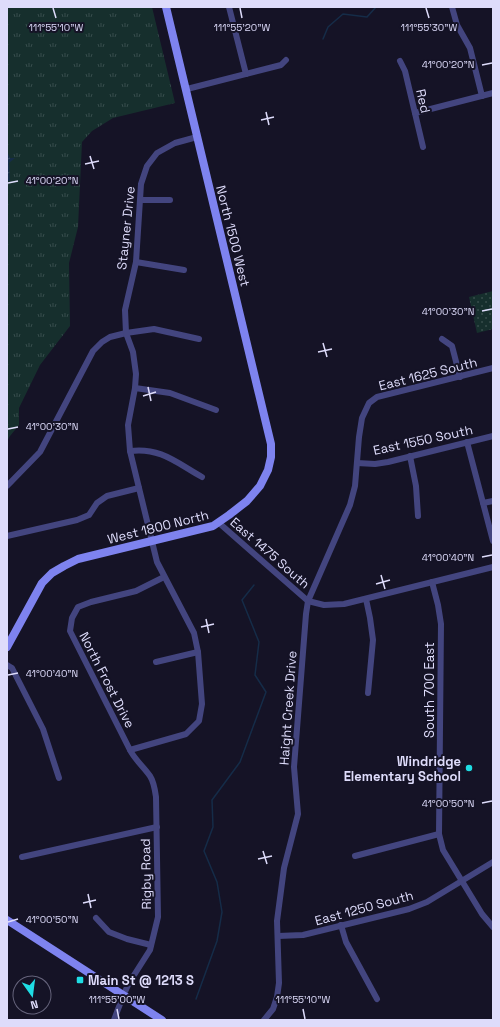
<svg xmlns="http://www.w3.org/2000/svg" width="500" height="1027" font-family="'Space Grotesk',sans-serif">
<defs>
<pattern id="grass-tufts" width="24" height="20" patternUnits="userSpaceOnUse"><rect width="24" height="20" fill="#162f2d"/><path d="M3 7l-1-3M5 7V3M7 7l1-3M15 17l-1-3M17 17v-4M19 17l1-3" fill="none" stroke="#374d4c"/></pattern>
<pattern id="park-dots" width="8" height="8" patternUnits="userSpaceOnUse"><rect width="8" height="8" fill="#162f2d"/><path d="M2 2h.1M6 6h.1" fill="none" stroke="#374d4c" stroke-width="1.8" stroke-linecap="round"/></pattern>
<pattern id="water-ripples" width="26" height="14" patternUnits="userSpaceOnUse"><rect width="26" height="14" fill="#152c48"/><path d="M2 4q2-2 4 0t4 0M15 11q2-2 4 0t4 0" fill="none" stroke="#374a63"/></pattern>
</defs>
<rect width="100%" height="100%" fill="#151326"/>
<polygon fill="url(#grass-tufts)" points="7,7 152,7 175,103 113,118 92,131 82,142 78,227 69,263 70,326 40,365 19,408 19,425 10,436 7,441"/>
<polygon fill="url(#park-dots)" points="493,291 493,329 477,333 469,297"/>
<path fill="url(#water-ripples)" d="M7 151 10 158H15L9 163C10 169 9 175 10 181H7Z"/>
<g fill="none" stroke-linecap="round" stroke-linejoin="round">
<g stroke="#152c48" stroke-width="1.5">
<polyline points="323,39 328,27 343,14 367,17 376,7"/>
<polyline points="196,999 217,941 222,912 217,882 204,851 213,827 212,800 240,762 266,692 255,675 259,642 242,600 254,585"/>
</g>
<g stroke="#43457f" stroke-width="6">
<polyline points="229,7 246,74"/>
<polyline points="452,7 457,25 470,48 482,96"/>
<polyline points="400,61 405,71 423,147"/>
<polyline points="187,89 281,65 286,60"/>
<polyline points="415,113 493,93"/>
<polyline points="141,200 170,200"/>
<polyline points="136,262 184,270"/>
<polyline points="442,339 452,346 460,377"/>
<polyline points="135,388 170,393 216,410"/>
<polyline points="467,442 493,541"/>
<path d="M130 451C160 447 177 463 202 477"/>
<polyline points="410,456 416,486 418,516"/>
<polyline points="357,463 375,464 388,462 493,436"/>
<polyline points="7,486 40,452 93,351 102,342 110,337 126,333 154,329 199,339"/>
<polyline points="483,503 493,501"/>
<polyline points="219,523 308,601 324,605 344,604 493,567"/>
<polyline points="7,536 77,520 89,515 97,503 107,496 139,488"/>
<polyline points="432,582 438,605 441,624 439,834 443,850 482,914 493,927"/>
<polyline points="366,599 370,618 373,640 368,693"/>
<polyline points="156,662 198,652"/>
<polyline points="7,665 12,668 43,729 59,778"/>
<polyline points="130,750 186,734 199,721 202,704 198,652 194,633 157,562 130,451 128,425 135,388 136,374 133,352 126,333 125,310 136,262 141,184 147,166 157,153 175,143 197,137"/>
<polyline points="355,856 439,834"/>
<polyline points="22,857 157,827"/>
<polyline points="96,918 109,932 127,939 151,945"/>
<polyline points="341,925 346,942 377,999"/>
<polyline points="278,936 303,935 409,909 427,902 493,862"/>
<path d="M114 1020 123 996 129 983 150 950 158 917 156 797C155 790 154 782 150 776 144 767 135 760 130 750L70 631 72 618 78 607 91 602 136 591 164 577"/>
<polyline points="264,1020 273,1009 277,997 279,983 277,921 284,868 298,814 294,767 306,614 308,601 350,505 355,486 359,437 362,418 369,403 377,397 493,368"/>
</g>
<g stroke="#7e83ef" stroke-width="8">
<polyline points="7,647 42,583 52,573 64,566 78,559 213,526 229,515 247,501 260,486 268,470 271,457 271,444 166,7"/>
<polyline points="7,920 162,1020"/>
</g>
</g>
<path fill="none" stroke="#dedcfb" stroke-width="1.5" d="M53 8 56 18M240 8 242 18M426 8 429 18M482 65 492 63M266 112 269 125M261 120 274 117M90 156 94 169M85 164 99 161M8 183 18 181M482 311 492 309M323 343 327 357M318 352 332 349M148 387 151 401M143 396 156 392M8 429 18 427M482 557 492 555M381 575 385 589M376 584 390 580M206 619 209 633M201 627 214 624M8 675 18 673M482 803 492 801M263 851 267 864M258 859 272 856M88 894 91 908M83 903 96 900M8 922 18 919M117 1009 119 1019M303 1009 305 1019"/>
<g fill="#1fdde4" stroke="#151326" stroke-width="1.5">
<circle cx="469" cy="768" r="4"/>
<rect x="76" y="976" width="8" height="8" rx="2"/>
</g>
<g text-anchor="middle" dominant-baseline="central" stroke-width="4" stroke-linejoin="round" paint-order="stroke">
<g font-size="13" fill="#dedcfb" stroke="#151326">
<text transform="translate(423 101) rotate(77)">Red</text>
<text transform="translate(126 228) rotate(-84)">Stayner Drive</text>
<text transform="translate(233 236) rotate(76)">North 1500 West</text>
<text transform="translate(428 374) rotate(-14)">East 1625 South</text>
<text transform="translate(423 440) rotate(-12)">East 1550 South</text>
<text transform="translate(158 527) rotate(-14)">West 1800 North</text>
<text transform="translate(270 553) rotate(41)">East 1475 South</text>
<text transform="translate(107 680) rotate(63)">North Frost Drive</text>
<text transform="translate(429 690) rotate(-90)">South 700 East</text>
<text transform="translate(288 708) rotate(-86)">Haight Creek Drive</text>
<text transform="translate(146 874) rotate(-91)">Rigby Road</text>
<text transform="translate(364 908) rotate(-15)">East 1250 South</text>
</g>
<g font-size="13" font-weight="bold" fill="#dedcfb" stroke="#151326" text-anchor="end">
<text x="461" y="761">Windridge<tspan x="461" dy="15">Elementary School</tspan></text>
<text x="88" y="980" text-anchor="start">Main St @ 1213 S</text>
</g>
</g>
<g font-size="10" text-anchor="middle" fill="#dedcfb" stroke="#151326" stroke-width="4" stroke-linejoin="round" paint-order="stroke">
<text x="56" y="31">111°55'10"W</text>
<text x="242" y="31">111°55'20"W</text>
<text x="429" y="31">111°55'30"W</text>
<text x="448" y="68">41°00'20"N</text>
<text x="52" y="184">41°00'20"N</text>
<text x="448" y="315">41°00'30"N</text>
<text x="52" y="430">41°00'30"N</text>
<text x="448" y="561">41°00'40"N</text>
<text x="52" y="677">41°00'40"N</text>
<text x="448" y="807">41°00'50"N</text>
<text x="52" y="923">41°00'50"N</text>
<text x="117" y="1003">111°55'00"W</text>
<text x="303" y="1003">111°55'10"W</text>
</g>
<rect width="500" height="1027" fill="none" stroke="#dedcfb" stroke-width="16"/>
<g transform="translate(32 995) rotate(166)"><circle r="19" fill="#151326" stroke="#65637b"/>
<path d="M0-3L7 15L0 10L-7 15Z" fill="#1fdde4"/>
<text y="-6" font-size="11" font-weight="bold" text-anchor="middle" fill="#dedcfb">N</text>
</g>
</svg>
